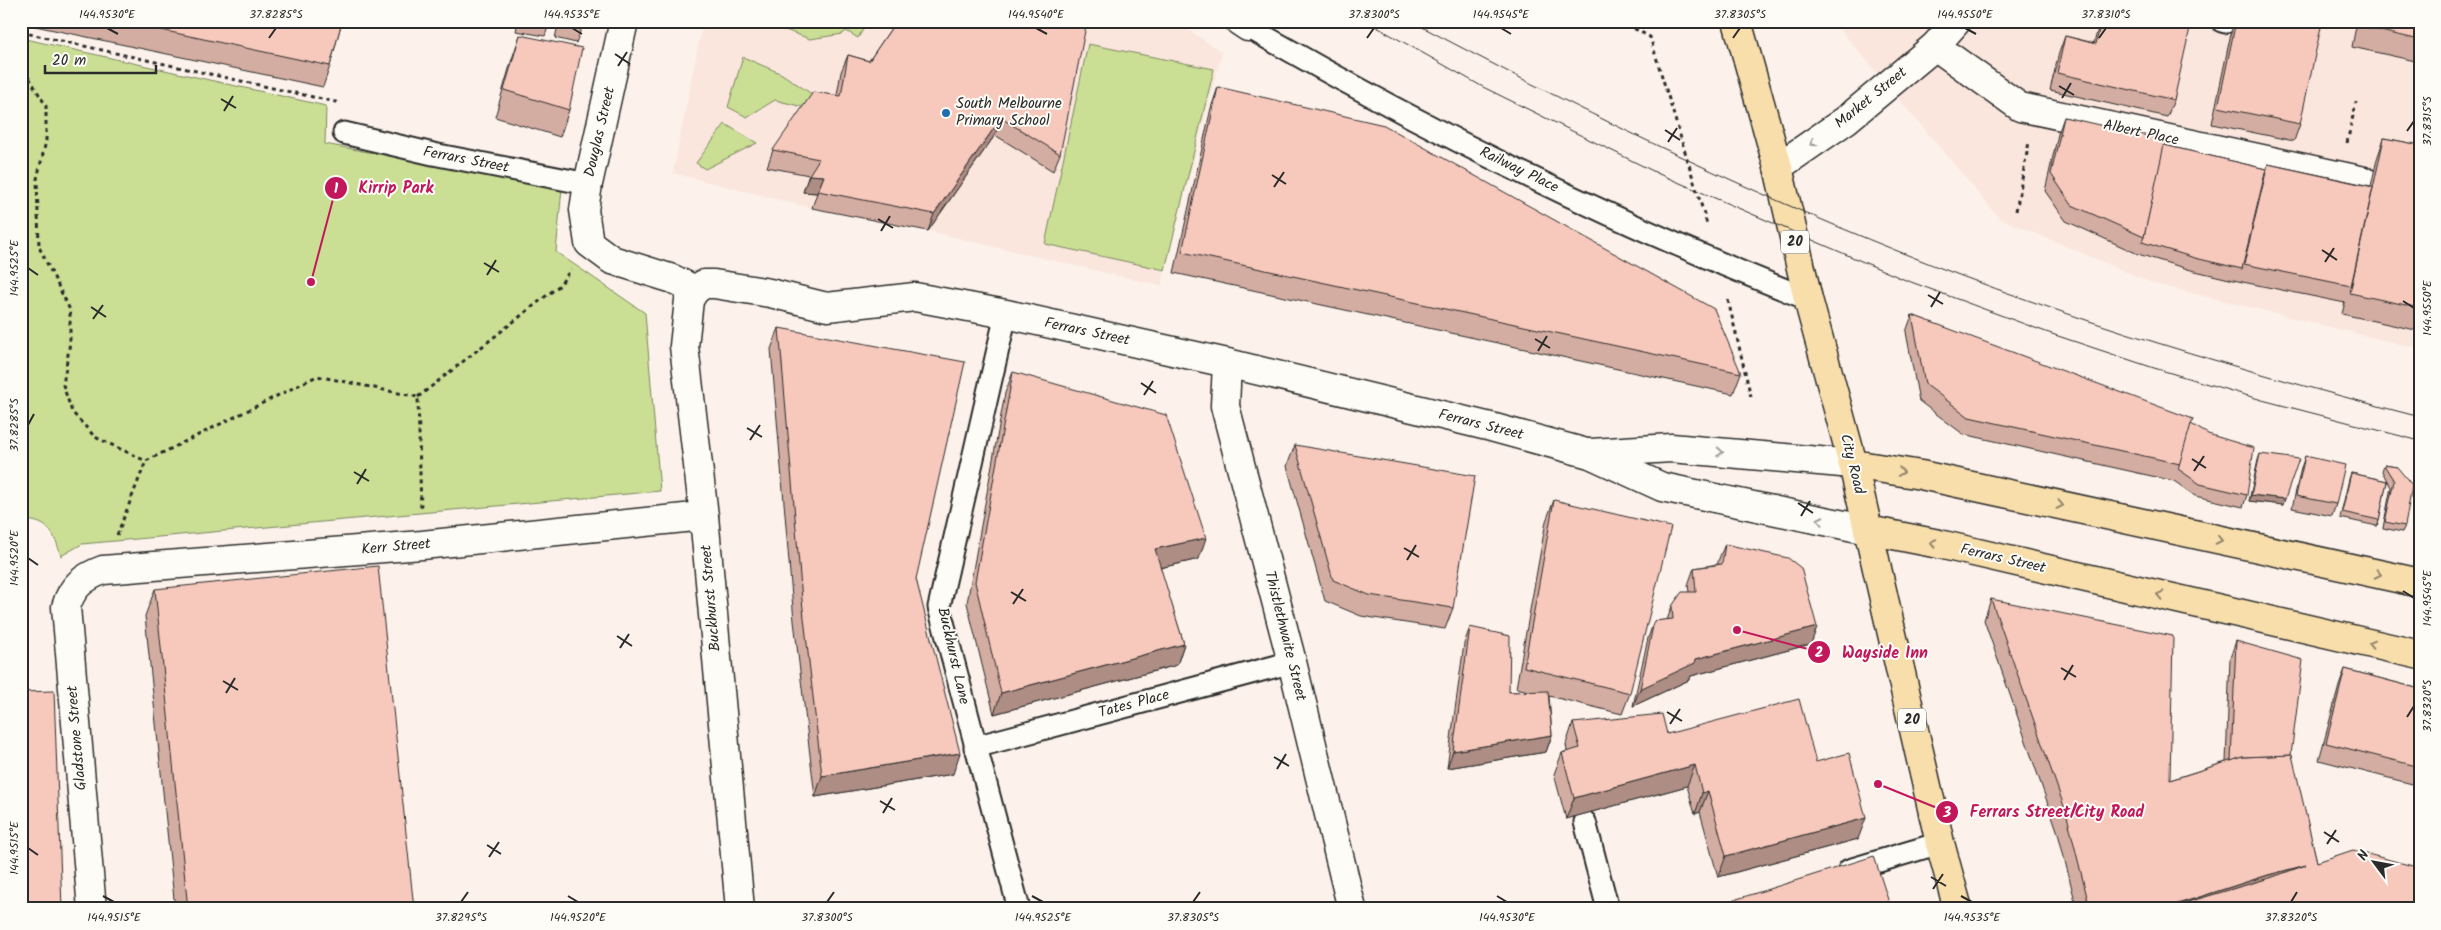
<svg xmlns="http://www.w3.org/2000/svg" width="2441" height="930" font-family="Kalam,sans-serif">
<rect width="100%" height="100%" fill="#fcf2eb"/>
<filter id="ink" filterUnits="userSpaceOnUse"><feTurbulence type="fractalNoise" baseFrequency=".02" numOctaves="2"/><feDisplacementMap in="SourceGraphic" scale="10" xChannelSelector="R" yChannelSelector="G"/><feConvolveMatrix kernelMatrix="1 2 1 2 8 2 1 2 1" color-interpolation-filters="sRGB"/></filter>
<g filter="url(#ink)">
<g fill="#fae6dd">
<polygon points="703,21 1175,21 1222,52 1161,286 928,231 812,208 673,173"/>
<polygon points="1833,21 2420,21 2420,349 2155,284 1999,218"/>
</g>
<g fill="#cadf94" stroke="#7a8560">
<polygon points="777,21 860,21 865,26 858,38 846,31 843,34 810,39 777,27"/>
<path d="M21 38 326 106 325 144 562 188 556 252 645 313 660 491 82 544 61 556C54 532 48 520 21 520Z"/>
<polygon points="1088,44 1214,69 1165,270 1045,244"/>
<polygon points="743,57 782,74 831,107 807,108 775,100 747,117 728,107"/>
<polygon points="725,124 757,143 705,169 696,163"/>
</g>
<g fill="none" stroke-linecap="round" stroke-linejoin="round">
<defs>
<g id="lane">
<polyline points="2222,21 2226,22"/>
<path d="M1248 27C1428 131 1615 223 1808 299"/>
<polyline points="344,133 433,154 588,184"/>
<polyline points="1006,314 939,607 1019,909"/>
<polyline points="975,747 1292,662"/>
<polyline points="1585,822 1608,909"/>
<polyline points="1849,870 1940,843"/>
</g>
<g id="street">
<polyline points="624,21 588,184 584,210 589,243 612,260 673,279 695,290"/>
<polyline points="1239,21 1248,27"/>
<polyline points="1935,46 2020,107 2364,181"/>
<polyline points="1778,167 1846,120 1935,46 1957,21"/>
<polyline points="695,290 704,284 714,284 770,293 827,307 915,297 1006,314 1227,363 1491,427 1590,454 1662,487 1868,530"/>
<polyline points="695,290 689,300 684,346 704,516 740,909"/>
<polyline points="1227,363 1225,406 1292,662 1352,909"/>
<polyline points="1591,453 1671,448 1853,464"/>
<path d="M92 909 66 607C72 586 84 577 103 570L422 545 704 516"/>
</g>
<g id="primary">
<polyline points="1737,21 1778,167 1808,299 1853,464 1940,843 1958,909"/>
<polyline points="1853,464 1921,475 2420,583"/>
<polyline points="1868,530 1939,544 2420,655"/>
</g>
</defs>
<use href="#lane" stroke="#2b2b2b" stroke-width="25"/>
<use href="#street" stroke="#2b2b2b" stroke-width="31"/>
<use href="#primary" stroke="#2b2b2b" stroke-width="31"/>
<g stroke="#2b2b2b" stroke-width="3" stroke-dasharray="4 4" stroke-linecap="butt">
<polyline points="1620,21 1650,37 1707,224"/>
<polyline points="21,32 340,103"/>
<polyline points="21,64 46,106 46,141 37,179 39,247 70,310 70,342 63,385 72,412 95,437 146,461"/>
<polyline points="2347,143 2356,102"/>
<polyline points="2016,211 2029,142"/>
<polyline points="1728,300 1751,397"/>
<polyline points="418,397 560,285 571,269"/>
<polyline points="117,535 146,461 317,376 418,397 421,511"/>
</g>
<use href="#lane" stroke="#fdfcf7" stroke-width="21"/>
<use href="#street" stroke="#fdfcf7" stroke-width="28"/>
<use href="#primary" stroke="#f8deab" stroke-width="28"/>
<g stroke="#2b2b2b" stroke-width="1">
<polyline points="1366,21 1483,87 1659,174 1903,279 2046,332 2154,368 2262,400 2420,441"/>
<path d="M1411 21C1571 106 1732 185 1900 252 2069 320 2243 371 2420 417"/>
</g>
</g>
<g fill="#d4ada2" stroke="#2b2b2b">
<polygon points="21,21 342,21 330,66 323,87 21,23"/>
<polygon points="518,21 550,21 545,36 516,31"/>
<polygon points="559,21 584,21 576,43 555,38"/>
<polygon points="896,21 1060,154 1053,171 995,135 928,231 812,208 817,193 803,192 809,175 767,167 773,150 837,95 841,72 848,55 869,61"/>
<polygon points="2100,21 2160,21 2174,100 2167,117 2050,90 2059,53 2065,36 2094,43"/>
<polygon points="2235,21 2289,21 2300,124 2294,141 2212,124 2232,28"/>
<polygon points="2357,21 2420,21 2420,62 2352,47"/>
<polygon points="520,35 569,110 560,137 495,117 511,62"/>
<polygon points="1218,87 1741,373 1733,394 1174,273 1211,108"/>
<polygon points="2064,117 2164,145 2266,169 2268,164 2371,186 2377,159 2384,138 2420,145 2420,331 2342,314 2345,302 2345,303 2238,281 2191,270 2138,254 2066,221 2045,191 2058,134"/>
<polygon points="1912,315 2191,424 2247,495 2243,507 2195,496 2174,481 1963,434 1919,401 1906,332"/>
<polygon points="779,328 916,579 953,774 815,797 794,621 771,349"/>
<polygon points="1013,372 1199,559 1160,568 1184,644 1177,665 994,714 967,603 1005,393"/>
<polygon points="1295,445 1453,608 1445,629 1361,616 1325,601 1287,466"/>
<polygon points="2260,454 2283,505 2249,501 2258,460"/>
<polygon points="2305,456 2336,504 2332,516 2292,508 2301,468"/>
<polygon points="2384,465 2397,467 2405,526 2402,532 2383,528 2391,487 2387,481 2379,520 2377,526 2340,518 2349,479 2351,473 2387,481 2382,471"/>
<polygon points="1554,500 1630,693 1622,714 1549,696 1552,735 1546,752 1447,768 1464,644 1470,627 1509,692 1532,692 1516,688 1546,521"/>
<polygon points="2420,521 2420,532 2417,531"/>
<polygon points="1725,544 1811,644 1691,676 1689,680 1633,706 1648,638 1654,621 1667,620 1672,606 1689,592 1688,585 1694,568 1718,564 1718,561"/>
<polygon points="155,589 414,909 175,909 145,616"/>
<polygon points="1991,599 2170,780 2226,762 2230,658 2236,641 2291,755 2317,862 2420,909 2077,909 2058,833 1984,620"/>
<polygon points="2345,669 2420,689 2420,786 2319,760 2339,686"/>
<polygon points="1573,723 1667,734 1816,762 1858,839 1718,877 1700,812 1695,814 1687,786 1566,819 1554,774 1562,753 1567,751 1566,744"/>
</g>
<g fill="#ad8d84" stroke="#2b2b2b">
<polygon points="1001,118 995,135 928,231 934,214"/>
<polygon points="809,175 824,176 817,193 803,192"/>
<polygon points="2251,495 2285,499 2283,505 2249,501"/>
<polygon points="1206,538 1199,559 1147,571 1155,549"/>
<polygon points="1817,627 1811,644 1691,676 1689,680 1633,706 1640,689 1696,659"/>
<polygon points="1184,644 1177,665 994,714 1001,693"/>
<polygon points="1552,735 1546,752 1447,768 1453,751"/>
<polygon points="960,753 953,774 815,797 822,776"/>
<polygon points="1695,765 1687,786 1566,819 1574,798"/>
<polygon points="1708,791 1700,812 1695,814 1702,793"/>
<polygon points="1866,818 1858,839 1718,877 1726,856"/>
<polygon points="2306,865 2299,886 2162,909 2268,875"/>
</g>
<g fill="#f7c9bc" stroke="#2b2b2b">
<polygon points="119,21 342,21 330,66"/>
<polygon points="896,21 1087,21 1060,154 1001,118 934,214 818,191 824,176 809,175 819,159 773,150 813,92 841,96 848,55 869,61"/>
<polygon points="2101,21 2160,21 2190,28 2174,100 2057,73 2065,36 2096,44"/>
<polygon points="2236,21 2289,21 2321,27 2300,124 2218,107"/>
<polygon points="2360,21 2420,21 2420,40 2359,26"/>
<polygon points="520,35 582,48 569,110 504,90"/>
<polygon points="1218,87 1384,125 1714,309 1741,373 1182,252"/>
<polygon points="2064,117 2166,140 2144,237 2072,205 2051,174"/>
<polygon points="2384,138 2420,145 2420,308 2350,293"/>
<polygon points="2164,145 2266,169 2242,269 2195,258 2142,242 2144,237"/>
<polygon points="2268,164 2373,187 2351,286 2244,264"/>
<polygon points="1912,315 2193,419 2180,464 1969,417 1925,384"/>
<polygon points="779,328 965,362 916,579 960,753 822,776 802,600"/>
<polygon points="1013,372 1166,415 1206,538 1155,549 1184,644 1001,693 975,582"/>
<polygon points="2191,424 2208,434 2254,448 2247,495 2200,484 2178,469"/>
<polygon points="1295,445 1475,476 1453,608 1369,595 1333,580"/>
<polygon points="2260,454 2299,459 2285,499 2251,495"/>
<polygon points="2305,456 2345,465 2336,504 2296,496"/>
<polygon points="2384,465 2397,467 2412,485 2405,526 2385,522 2394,481"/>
<polygon points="2351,473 2387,481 2379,520 2342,512"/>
<polygon points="1554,500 1671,527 1630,693 1524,667"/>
<polygon points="1725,544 1788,558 1801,568 1817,627 1696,659 1695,663 1640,689 1654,621 1673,619 1672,606 1682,592 1696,592 1694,568 1722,564"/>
<polygon points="378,566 414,909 188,909 155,589"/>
<polygon points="1991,599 2173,636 2170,780 2242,757 2292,755 2317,862 2353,850 2420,868 2420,909 2164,909 2270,878 2306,865 2268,875 2162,909 2090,909 2066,812"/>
<polygon points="1470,627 1510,636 1509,692 1548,691 1552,735 1453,751"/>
<polygon points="2236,641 2303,660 2291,755 2242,757 2231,761"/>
<polygon points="2345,669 2420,689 2420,767 2326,743"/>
<polygon points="54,691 62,909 21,909 21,692"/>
<polygon points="1799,699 1816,762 1849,753 1866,818 1726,856 1708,791 1702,793 1695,765 1574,798 1562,753 1580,748 1573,723 1662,714 1667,734"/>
<polygon points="1874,856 1891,909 1705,909"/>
</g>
<defs><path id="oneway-chevron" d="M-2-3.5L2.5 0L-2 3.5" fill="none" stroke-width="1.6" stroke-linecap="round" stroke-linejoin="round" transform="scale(1.25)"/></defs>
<g stroke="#9e9e9b">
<use href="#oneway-chevron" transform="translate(1813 143) rotate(145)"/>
<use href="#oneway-chevron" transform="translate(1720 452) rotate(4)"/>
<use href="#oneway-chevron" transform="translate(1820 520) rotate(-168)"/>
</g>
<g stroke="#92846b">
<use href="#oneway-chevron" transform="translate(1901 472) rotate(9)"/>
<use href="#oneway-chevron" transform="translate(2060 505) rotate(12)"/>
<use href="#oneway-chevron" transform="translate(2219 540) rotate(12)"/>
<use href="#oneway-chevron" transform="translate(1933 543) rotate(-169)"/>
<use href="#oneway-chevron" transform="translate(2378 574) rotate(12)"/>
<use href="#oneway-chevron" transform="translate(2160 595) rotate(-167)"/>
<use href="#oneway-chevron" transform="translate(2372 644) rotate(-167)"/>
</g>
</g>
<path fill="none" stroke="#2b2b2b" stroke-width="2" d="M107 28 118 34M572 28 582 34M1036 28 1047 34M1501 28 1511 34M1965 28 1976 34M269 38 276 28M1367 38 1374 28M1733 38 1740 28M2099 38 2106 28M615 54 630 64M618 66 627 52M2059 86 2074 95M2062 98 2071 83M221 99 236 108M224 111 233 96M1665 130 1680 140M2407 131 2414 121M1668 142 1677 128M1272 175 1286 184M1274 187 1284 172M878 219 893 228M881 231 890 216M2322 250 2337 260M2325 262 2334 248M484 263 499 272M28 268 38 275M487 275 496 260M1928 295 1943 304M2403 301 2414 308M91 307 106 317M1931 307 1940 292M93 319 103 305M1535 339 1550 348M1538 351 1547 336M1141 383 1156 393M1144 395 1153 381M28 425 34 414M747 428 762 437M750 440 760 425M2192 459 2206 468M2194 471 2204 456M354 472 369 481M357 484 366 469M1798 503 1813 513M1801 516 1810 501M1404 548 1419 557M28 558 38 565M1407 560 1416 545M2403 591 2414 598M1011 592 1026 601M1013 604 1023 589M617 636 632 646M620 648 629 634M2061 668 2076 677M2064 680 2073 665M223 681 238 690M226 693 235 678M1667 712 1682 721M2407 717 2414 706M1670 724 1680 709M1274 757 1289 766M1277 769 1286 754M880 801 895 810M883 813 892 798M2324 832 2339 842M2327 844 2336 830M487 845 501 854M28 848 38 855M489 857 499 842M1931 877 1946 886M1933 889 1943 874M103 896 114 902M568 896 578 902M1032 896 1043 902M1497 896 1507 902M1961 896 1972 902M461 902 468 892M827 902 834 892M1193 902 1200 892M2291 902 2297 892"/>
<circle fill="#1f6fb2" stroke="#fdfcf7" stroke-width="2" cx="946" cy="113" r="5"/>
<g text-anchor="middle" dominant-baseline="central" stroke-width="4" stroke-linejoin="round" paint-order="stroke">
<g fill="#fdfcf7" stroke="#6a6a68" stroke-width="1">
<rect x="1781" y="230.5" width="28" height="23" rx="4"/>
<rect x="1898" y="708.5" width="28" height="23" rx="4"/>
</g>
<g font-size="14" font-weight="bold" fill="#2b2b2b">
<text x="1795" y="242">20</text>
<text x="1912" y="720">20</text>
</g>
<g font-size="15" fill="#2b2b2b" stroke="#fdfcf7">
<text transform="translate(1871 98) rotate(-39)">Market Street</text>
<text transform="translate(600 132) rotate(-77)">Douglas Street</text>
<text transform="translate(2141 133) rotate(12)">Albert Place</text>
<text transform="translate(466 160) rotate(11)">Ferrars Street</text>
<text transform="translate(1519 170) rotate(26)">Railway Place</text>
<text transform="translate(1087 332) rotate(12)">Ferrars Street</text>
<text transform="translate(1481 425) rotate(14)">Ferrars Street</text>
<text transform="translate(1852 464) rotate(76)">City Road</text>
<text transform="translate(396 547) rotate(-5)">Kerr Street</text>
<text transform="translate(2003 559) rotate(13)">Ferrars Street</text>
<text transform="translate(711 598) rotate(-95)">Buckhurst Street</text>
<text transform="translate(1285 636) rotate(76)">Thistlethwaite Street</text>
<text transform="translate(953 656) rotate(77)">Buckhurst Lane</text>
<text transform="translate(1134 704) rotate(-15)">Tates Place</text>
<text transform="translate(77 738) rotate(-95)">Gladstone Street</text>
</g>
<g font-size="15" fill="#2b2b2b" stroke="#fdfcf7" text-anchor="start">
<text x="956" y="104">South Melbourne<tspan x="956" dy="17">Primary School</tspan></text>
</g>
</g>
<path fill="none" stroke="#c2185b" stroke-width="2" d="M311 282L336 188M1737 630L1819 652M1878 784L1947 812"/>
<g fill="#c2185b" stroke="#fdfcf7" stroke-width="2">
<circle cx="311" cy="282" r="5"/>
<circle cx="1737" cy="630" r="5"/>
<circle cx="1878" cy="784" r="5"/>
<circle cx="336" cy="188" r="12"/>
<circle cx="1819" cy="652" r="12"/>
<circle cx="1947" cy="812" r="12"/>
</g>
<g font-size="15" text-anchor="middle" font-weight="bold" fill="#fff">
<text x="336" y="193">1</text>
<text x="1819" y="657">2</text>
<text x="1947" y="817">3</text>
</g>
<g font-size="16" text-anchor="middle" font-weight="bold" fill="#c2185b" stroke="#fdfcf7" stroke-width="4" stroke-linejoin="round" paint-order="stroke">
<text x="396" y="193">Kirrip Park</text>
<text x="1885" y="658">Wayside Inn</text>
<text x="2057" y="817">Ferrars Street/City Road</text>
</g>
<rect width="2441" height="930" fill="none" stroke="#fdfcf7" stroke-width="55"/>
<g transform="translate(2374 862) rotate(302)" stroke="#fdfcf7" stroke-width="4" paint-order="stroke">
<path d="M0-4L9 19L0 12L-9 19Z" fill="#2b2b2b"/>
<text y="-8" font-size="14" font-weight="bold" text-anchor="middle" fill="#2b2b2b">N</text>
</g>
<path d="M45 65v8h111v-8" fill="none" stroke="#2b2b2b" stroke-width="2.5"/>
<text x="52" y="65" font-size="15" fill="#2b2b2b" stroke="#fdfcf7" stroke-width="4" paint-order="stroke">20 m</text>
<rect x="28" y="28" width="2386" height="874" fill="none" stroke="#2b2b2b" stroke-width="2"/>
<g font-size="12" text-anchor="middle" fill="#2b2b2b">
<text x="107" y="18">144.9530°E</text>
<text x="276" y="18">37.8285°S</text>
<text x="572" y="18">144.9535°E</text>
<text x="1036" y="18">144.9540°E</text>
<text x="1374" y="18">37.8300°S</text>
<text x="1501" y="18">144.9545°E</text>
<text x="1740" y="18">37.8305°S</text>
<text x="1965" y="18">144.9550°E</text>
<text x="2106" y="18">37.8310°S</text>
<text transform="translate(2427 121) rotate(-90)" y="4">37.8315°S</text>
<text transform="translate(14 268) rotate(-90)" y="4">144.9525°E</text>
<text transform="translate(2427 308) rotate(-90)" y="4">144.9550°E</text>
<text transform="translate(14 425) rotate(-90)" y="4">37.8285°S</text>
<text transform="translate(14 558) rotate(-90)" y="4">144.9520°E</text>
<text transform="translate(2427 598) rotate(-90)" y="4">144.9545°E</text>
<text transform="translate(2427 706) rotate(-90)" y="4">37.8320°S</text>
<text transform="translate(14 848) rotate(-90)" y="4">144.9515°E</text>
<text x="114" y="921">144.9515°E</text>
<text x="461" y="921">37.8295°S</text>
<text x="578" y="921">144.9520°E</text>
<text x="827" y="921">37.8300°S</text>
<text x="1043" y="921">144.9525°E</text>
<text x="1193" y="921">37.8305°S</text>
<text x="1507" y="921">144.9530°E</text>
<text x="1972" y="921">144.9535°E</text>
<text x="2291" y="921">37.8320°S</text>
</g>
</svg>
